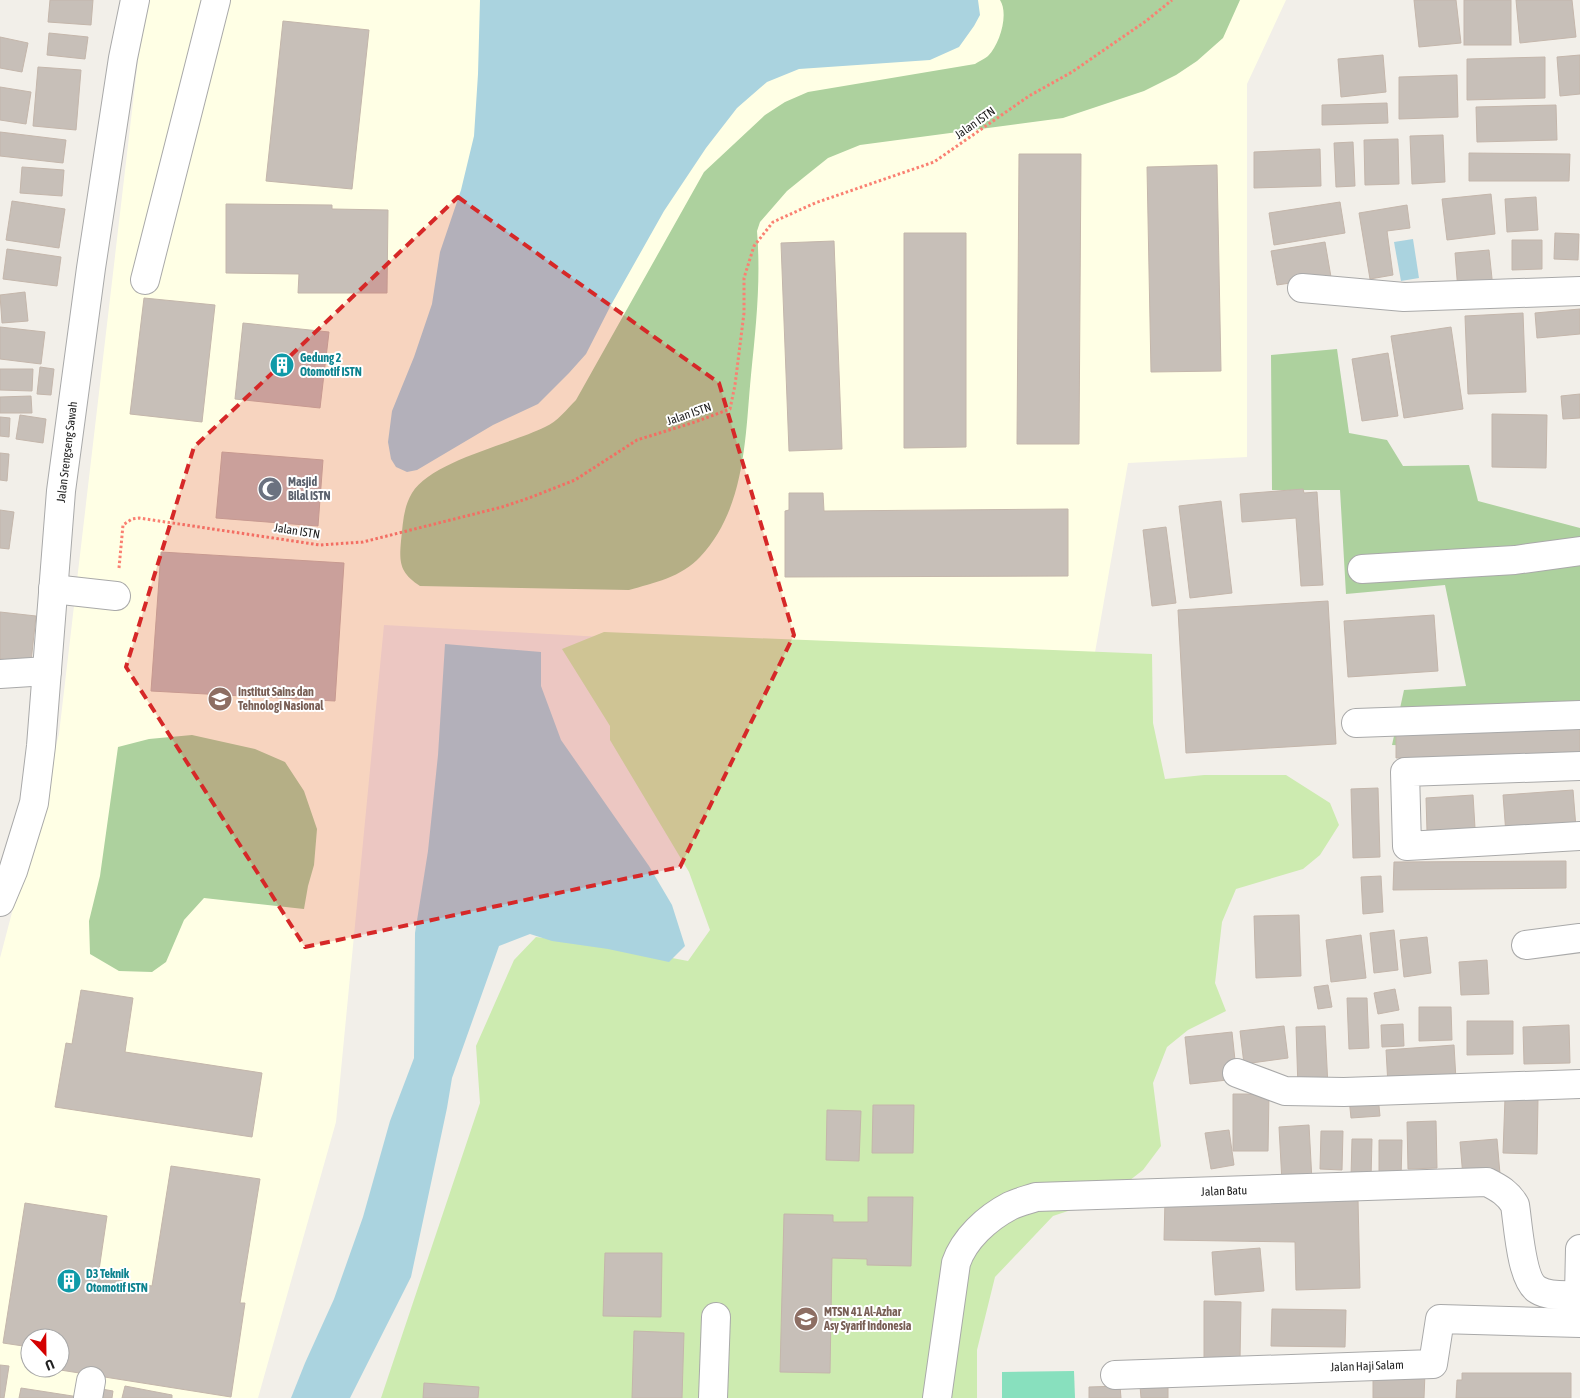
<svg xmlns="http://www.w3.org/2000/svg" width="1580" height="1398" font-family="'Asap Condensed',sans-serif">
<rect width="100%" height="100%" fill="#f2efe9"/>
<path fill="#ffffe5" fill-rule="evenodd" d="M145 0H1286L1247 84V457L1128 463 1093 664 384 625 336 1122 258 1398H0V958L59 734ZM30 1338H60V1368H30Z"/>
<polygon fill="#cdebb0" points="604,632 1152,654 1153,723 1165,779 1204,775 1286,775 1330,803 1339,825 1320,855 1303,869 1236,889 1222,922 1215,983 1226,1011 1188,1030 1167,1047 1153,1083 1161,1146 1143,1170 1107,1198 1053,1216 995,1277 977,1350 977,1398 381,1398 480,1103 476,1046 514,960 536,937 619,948 688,961 710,930 689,872 610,740 610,726 562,649"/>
<g fill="#add19e">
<path d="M1000 0H1240L1223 38 1197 61 1176 75 1144 91 1063 118 860 145 828 158 803 178 787 191 760 222 757 231C761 280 756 327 751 375 745 437 746 508 700 557 682 577 653 583 629 590L420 586C400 573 399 563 401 541 403 524 403 508 412 493 431 461 511 444 545 427 557 422 567 409 576 400L704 172 765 115 785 102 808 92 975 64C979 61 985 59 988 56 1000 44 1009 14 1000 0Z"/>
<polygon points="1337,349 1349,433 1387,440 1403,466 1469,465 1478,501 1580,528 1580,752 1392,745 1404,690 1466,686 1445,585 1346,594 1340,490 1272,490 1271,355"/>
<polygon points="192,735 255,749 285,762 304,791 317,829 314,865 308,886 304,909 204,898 184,920 166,962 152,972 119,971 90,954 89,921 100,876 118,747 149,739"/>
</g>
<polygon fill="#88e0be" points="1074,1371 1075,1398 1002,1398 1002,1372"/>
<g fill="#aad3df">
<polygon points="480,0 978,0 980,15 974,26 959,47 930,60 799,69 767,82 737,108 706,148 664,211 611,305 586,354 569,373 538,404 493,425 417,470 407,472 396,467 391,459 388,442 392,411 414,357 432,304 440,252 461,190 474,136 478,74"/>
<polygon points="1413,239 1419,278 1401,281 1394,242"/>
<polygon points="445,644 541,652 541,686 561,740 649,866 672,905 685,946 669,962 608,949 552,941 530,934 499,946 452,1078 447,1108 411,1277 350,1398 291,1398 305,1363 334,1299 363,1217 390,1121 414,1058 415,933 428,851 438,755"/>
</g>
<g fill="#c7bfb8" stroke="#c4b6ab">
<polygon points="50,0 93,0 91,25 48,22"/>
<polygon points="1414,0 1456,0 1461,43 1419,47"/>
<rect x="1464" y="0" width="47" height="45"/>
<polygon points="1516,0 1572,0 1576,37 1520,43"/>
<polygon points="283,21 369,30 352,189 266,181"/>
<polygon points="49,33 88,37 85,59 47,55"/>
<polygon points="0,37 28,43 22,72 0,68"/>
<polygon points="1383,55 1386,92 1341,97 1338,59"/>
<polygon points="1580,55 1580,94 1560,96 1557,57"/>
<polygon points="1545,57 1545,98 1467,100 1467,59"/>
<polygon points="38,67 81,70 76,130 33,126"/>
<polygon points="1457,75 1458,117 1399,119 1399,77"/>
<polygon points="0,87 31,92 26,124 0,120"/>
<polygon points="1387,103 1388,123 1322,125 1322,105"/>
<polygon points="1556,105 1557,140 1477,142 1476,107"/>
<polygon points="0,132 66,140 63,163 0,156"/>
<polygon points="1443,135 1445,182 1412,184 1410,136"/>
<polygon points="1398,139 1399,184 1365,185 1364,140"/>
<polygon points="1353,142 1355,186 1336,187 1334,143"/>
<polygon points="1320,149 1321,186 1254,188 1254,152"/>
<polygon points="1469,153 1570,154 1569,181 1469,181"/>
<polygon points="1019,154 1081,154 1079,444 1017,444"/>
<polygon points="1217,165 1221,371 1151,372 1147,167"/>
<polygon points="22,167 64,170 62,196 20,193"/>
<polygon points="1491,194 1495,234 1447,240 1442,199"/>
<polygon points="1536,197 1538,230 1507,232 1505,199"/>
<polygon points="12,201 65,209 59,248 6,240"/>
<polygon points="1340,202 1345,233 1274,245 1269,213"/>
<polygon points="226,204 332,205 332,209 388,210 387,293 298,293 299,274 226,273"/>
<polygon points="1407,205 1410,228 1387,231 1393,275 1370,279 1359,213"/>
<polygon points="904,233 966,233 966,447 904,448"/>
<polygon points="1555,233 1579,234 1578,260 1554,259"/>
<polygon points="1512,240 1542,240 1542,269 1512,270"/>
<polygon points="834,241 842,449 789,451 781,243"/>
<polygon points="1325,242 1331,277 1277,285 1271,251"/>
<polygon points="7,249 61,257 57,286 3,279"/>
<polygon points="1489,250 1493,288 1458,291 1455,253"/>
<polygon points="25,292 28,321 2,323 0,295"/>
<polygon points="144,298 215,305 202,422 130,414"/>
<polygon points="1580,309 1580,334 1537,338 1535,313"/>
<polygon points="1523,313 1526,392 1468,394 1465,316"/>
<polygon points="243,323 329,332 320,408 235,399"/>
<polygon points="0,327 45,332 41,364 0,359"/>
<polygon points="1451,327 1463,409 1404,418 1391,336"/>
<polygon points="1388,353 1398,416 1362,421 1352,359"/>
<polygon points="40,367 54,369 51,395 37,394"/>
<polygon points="0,369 33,369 32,391 0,390"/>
<polygon points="1580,394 1580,418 1563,419 1561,396"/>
<polygon points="31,396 32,413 0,413 0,397"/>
<polygon points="1492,414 1547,415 1546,468 1492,467"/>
<polygon points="20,415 46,419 43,443 16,439"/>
<polygon points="0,417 10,418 9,437 0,436"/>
<polygon points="222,452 323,460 318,526 216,518"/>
<polygon points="0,453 9,454 7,481 0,480"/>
<polygon points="1303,489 1304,493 1317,492 1323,585 1301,586 1296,518 1242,522 1240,494"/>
<polygon points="789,493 823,493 824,511 1068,509 1068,576 785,577 785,511 789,510"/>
<polygon points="1221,501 1232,593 1190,598 1179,506"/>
<polygon points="0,510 14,512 9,549 0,548"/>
<polygon points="1166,527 1176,603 1152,606 1143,530"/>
<polygon points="161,552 344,563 335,701 151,691"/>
<polygon points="1328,601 1336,744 1186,753 1178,610"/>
<polygon points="0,612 36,616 31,662 0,659"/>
<polygon points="1434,615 1438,671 1348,677 1344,621"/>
<polygon points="1580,729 1580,754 1396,758 1396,732"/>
<polygon points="1378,788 1380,857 1353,858 1351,789"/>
<polygon points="1573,790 1576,828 1506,834 1503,795"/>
<polygon points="1473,795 1475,828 1427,831 1426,798"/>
<polygon points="1566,861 1566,888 1393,890 1394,862"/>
<polygon points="1381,876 1383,912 1363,914 1361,877"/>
<polygon points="1299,915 1301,976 1256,978 1254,916"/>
<polygon points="1394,930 1398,970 1374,973 1370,933"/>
<polygon points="1361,935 1366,978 1331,982 1326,940"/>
<polygon points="1427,937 1431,973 1404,977 1400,940"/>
<polygon points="1487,960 1489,994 1461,995 1459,962"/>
<polygon points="1328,985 1332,1007 1318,1009 1314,987"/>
<polygon points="1395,989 1399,1010 1378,1014 1374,993"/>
<polygon points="81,990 133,998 125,1052 262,1073 252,1137 55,1107 66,1043 72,1044"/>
<polygon points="1347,998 1367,998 1369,1048 1349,1049"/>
<polygon points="1419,1007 1451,1007 1452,1040 1419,1041"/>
<polygon points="1467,1021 1513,1021 1513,1054 1467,1055"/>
<polygon points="1403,1024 1404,1046 1382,1047 1381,1025"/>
<polygon points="1569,1025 1570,1063 1524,1064 1523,1027"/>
<polygon points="1284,1026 1288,1058 1244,1064 1240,1031"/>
<polygon points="1325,1026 1328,1087 1298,1088 1296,1027"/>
<polygon points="1232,1032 1237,1079 1190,1084 1185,1037"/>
<polygon points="1454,1045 1456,1080 1388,1085 1386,1050"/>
<polygon points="1233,1094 1269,1094 1268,1151 1233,1151"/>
<polygon points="1378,1096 1380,1116 1351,1118 1349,1098"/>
<polygon points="1505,1098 1538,1099 1537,1154 1503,1153"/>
<polygon points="873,1105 914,1105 913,1153 872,1153"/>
<polygon points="827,1110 861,1111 859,1161 826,1160"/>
<polygon points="1436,1121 1437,1168 1408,1169 1407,1122"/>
<polygon points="1309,1125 1312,1181 1282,1182 1279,1127"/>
<polygon points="1229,1130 1234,1165 1211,1169 1205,1133"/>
<polygon points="1321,1131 1343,1131 1342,1170 1320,1169"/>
<polygon points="1352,1139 1372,1139 1371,1178 1351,1177"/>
<polygon points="1497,1139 1500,1174 1463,1177 1460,1142"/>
<polygon points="1379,1140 1402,1140 1401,1179 1379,1179"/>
<polygon points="171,1166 260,1179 240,1303 245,1303 231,1397 54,1369 54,1368 60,1368 60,1338 30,1338 30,1347 3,1343 25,1203 107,1216 98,1277 152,1286"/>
<polygon points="868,1197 913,1197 911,1266 867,1265 867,1259 832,1258 830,1373 780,1372 784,1214 833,1215 833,1222 868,1222"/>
<polygon points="1358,1199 1360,1288 1296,1290 1295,1242 1164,1240 1165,1200"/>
<polygon points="1260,1248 1264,1291 1215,1295 1212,1252"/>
<polygon points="605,1253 662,1253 661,1317 603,1316"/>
<polygon points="1204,1301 1241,1302 1240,1360 1204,1360"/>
<polygon points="1272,1309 1346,1310 1345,1347 1271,1346"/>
<polygon points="634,1331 684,1333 682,1398 632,1398"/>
<polygon points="0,1365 9,1366 4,1398 0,1398"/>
<polygon points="1373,1372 1425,1373 1424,1398 1373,1398"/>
<polygon points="1462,1373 1571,1373 1571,1398 1456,1398 1457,1380 1462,1380"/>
<polygon points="424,1383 479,1387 478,1398 423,1398"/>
<polygon points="1168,1385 1168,1398 1141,1398 1140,1386"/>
<polygon points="125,1386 172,1395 172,1398 122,1398"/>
<polygon points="1120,1386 1121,1398 1089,1398 1089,1387"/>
<polygon points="21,1388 79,1397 79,1398 19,1398"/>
<polygon points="96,1388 113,1391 112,1398 95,1398"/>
</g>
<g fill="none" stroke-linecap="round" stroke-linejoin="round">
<defs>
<g id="minor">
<polyline points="145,280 216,0"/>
<polyline points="1302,288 1404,297 1580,291"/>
<polyline points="1362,569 1515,560 1580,551"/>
<polyline points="53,589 116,596"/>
<polyline points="0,674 47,671"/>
<polyline points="1356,723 1580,715"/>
<polyline points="1580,766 1405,772 1407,846 1580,836"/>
<polyline points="0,902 13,871 34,803 41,746 61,491 91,268 123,58 135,0"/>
<polyline points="1526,945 1580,938"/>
<polyline points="1237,1073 1285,1091 1344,1092 1580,1084"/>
<polyline points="1579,1295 1580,1249"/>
<polyline points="1115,1375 1433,1364 1440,1319 1580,1323"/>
<polyline points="88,1398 91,1381"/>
<polyline points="713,1398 716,1317"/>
<path d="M937 1398 956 1263C964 1239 987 1218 1010 1206 1018 1202 1027 1200 1036 1197L1487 1182C1499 1188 1508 1193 1515 1205 1518 1223 1521 1281 1538 1290 1549 1297 1567 1295 1580 1295"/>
</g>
</defs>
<use href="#minor" stroke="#a9a9a9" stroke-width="30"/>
<polyline stroke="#fa8072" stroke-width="3" stroke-dasharray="2.5 2.5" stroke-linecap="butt" points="119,568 123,525 132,519 139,518 320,545 363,542 502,507 529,498 575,480 637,440 695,422 730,409 735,385 744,313 744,278 754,246 773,222 815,203 934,162 1029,96 1072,72 1146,21 1172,0"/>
<use href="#minor" stroke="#fff" stroke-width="28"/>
</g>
<path fill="#d62828" fill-opacity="0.2" stroke="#d62828" stroke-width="4" stroke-dasharray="10 6" stroke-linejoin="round" d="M458 197 719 383 794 635 680 867 305 947 126 667 194 447Z"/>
<defs>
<symbol id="building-disc" viewBox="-11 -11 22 22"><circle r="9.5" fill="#0f9aa8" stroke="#fff"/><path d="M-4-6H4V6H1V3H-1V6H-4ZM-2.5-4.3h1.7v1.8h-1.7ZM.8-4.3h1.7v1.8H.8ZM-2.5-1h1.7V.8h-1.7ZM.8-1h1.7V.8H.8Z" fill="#fff"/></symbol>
<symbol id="mosque-disc" viewBox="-11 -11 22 22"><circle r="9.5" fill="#6b7280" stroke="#fff"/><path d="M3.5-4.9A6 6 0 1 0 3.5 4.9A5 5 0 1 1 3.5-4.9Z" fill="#fff"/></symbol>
<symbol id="university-disc" viewBox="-11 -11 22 22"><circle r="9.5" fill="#8d6e63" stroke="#fff"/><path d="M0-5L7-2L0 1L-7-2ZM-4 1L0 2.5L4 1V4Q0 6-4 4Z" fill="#fff"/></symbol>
<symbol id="school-disc" viewBox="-11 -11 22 22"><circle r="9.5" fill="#8d6e63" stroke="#fff"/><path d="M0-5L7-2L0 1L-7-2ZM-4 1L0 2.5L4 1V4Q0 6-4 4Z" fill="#fff"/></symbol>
</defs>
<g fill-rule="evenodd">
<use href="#building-disc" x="268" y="351" width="28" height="28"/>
<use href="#mosque-disc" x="256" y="475" width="28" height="28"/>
<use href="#university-disc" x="206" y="685" width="28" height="28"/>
<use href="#building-disc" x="55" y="1267" width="28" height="28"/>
<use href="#school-disc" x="792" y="1305" width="28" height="28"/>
</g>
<g text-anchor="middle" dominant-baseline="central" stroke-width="4" stroke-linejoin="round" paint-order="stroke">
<g font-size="12" fill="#222" stroke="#fff">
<text transform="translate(975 123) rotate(-35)">Jalan ISTN</text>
<text transform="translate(689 414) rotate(-19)">Jalan ISTN</text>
<text transform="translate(67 452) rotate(-83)">Jalan Srengseng Sawah</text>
<text transform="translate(297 531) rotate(9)">Jalan ISTN</text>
<text transform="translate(1224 1191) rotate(-2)">Jalan Batu</text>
<text transform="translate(1367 1366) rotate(-2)">Jalan Haji Salam</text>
</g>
<g font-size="12" font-weight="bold" fill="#0d838f" stroke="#fff" text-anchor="start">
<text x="300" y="358">Gedung 2<tspan x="300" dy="14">Otomotif ISTN</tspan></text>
<text x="86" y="1274">D3 Teknik<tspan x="86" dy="14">Otomotif ISTN</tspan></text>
</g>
<g font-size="12" font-weight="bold" fill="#5b616d" stroke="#fff" text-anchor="start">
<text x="288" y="482">Masjid<tspan x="288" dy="14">Bilal ISTN</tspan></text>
</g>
<g font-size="12" font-weight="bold" fill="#785e54" stroke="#fff" text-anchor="start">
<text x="238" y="692">Institut Sains dan<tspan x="238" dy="14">Tehnologi Nasional</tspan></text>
<text x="824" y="1312">MTSN 41 Al-Azhar<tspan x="824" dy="14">Asy Syarif Indonesia</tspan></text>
</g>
</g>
<g transform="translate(45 1353) rotate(158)"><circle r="24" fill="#ffffff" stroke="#a7a7a7"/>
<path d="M0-4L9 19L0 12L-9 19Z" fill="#d40000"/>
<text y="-8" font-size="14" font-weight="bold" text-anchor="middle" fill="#222222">U</text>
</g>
</svg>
